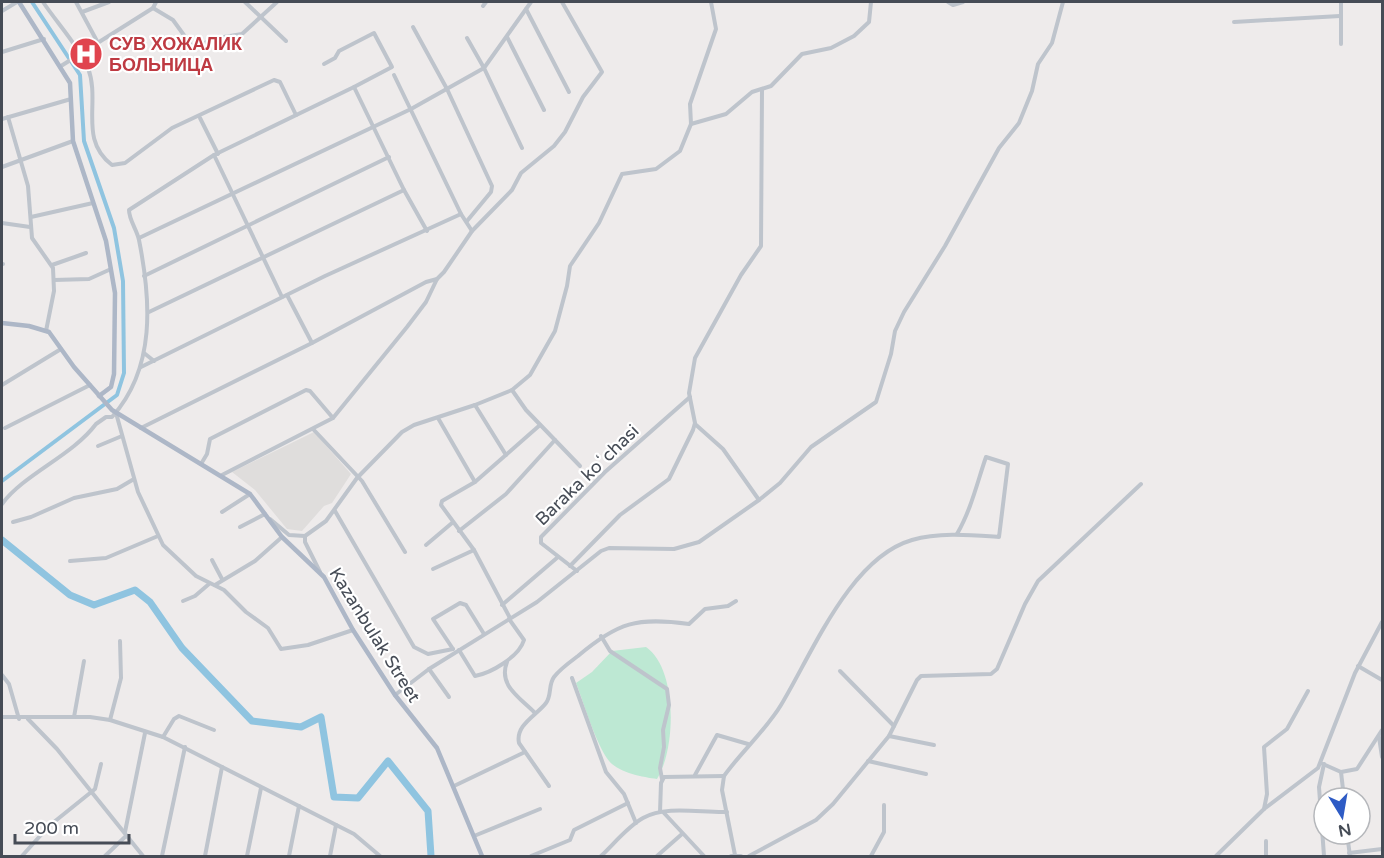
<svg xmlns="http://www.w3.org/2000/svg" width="1384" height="858" font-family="'Varela Round',sans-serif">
<rect width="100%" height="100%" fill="#eeebeb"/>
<polygon fill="#dfdddc" points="314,432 351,474 332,503 324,506 302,531 287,529 255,490 232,472"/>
<path fill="#bde8d3" d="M646 647C678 669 676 749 657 779 643 777 619 773 609 761 595 742 585 706 576 683L592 672 612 651Z"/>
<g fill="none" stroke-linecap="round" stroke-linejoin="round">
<polyline stroke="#8fc4e0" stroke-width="4" points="2,481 117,395 124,373 123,281 114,228 84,141 80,75 32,2"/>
<polyline stroke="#8fc4e0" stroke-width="7" points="2,540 70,595 94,605 135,590 150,602 182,648 252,721 301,727 321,717 334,797 358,798 388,761 428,811 431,856"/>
<g stroke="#bec4cc" stroke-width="4">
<path d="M43 2C57 23 78 45 88 68 101 102 78 139 112 165L125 163 172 128 274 80 280 82 296 115"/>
<polyline points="76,2 98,43"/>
<polyline points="245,2 286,41"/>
<polyline points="948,2 953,5 963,2"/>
<polyline points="483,6 486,2"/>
<polyline points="153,8 173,20 194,49 212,39 242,34 277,2"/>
<polyline points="526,9 569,92"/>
<polyline points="2,11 17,2"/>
<polyline points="82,12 109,2"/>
<polyline points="1234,22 1340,16"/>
<polyline points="413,27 447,89 492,186 491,192 467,221"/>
<polyline points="507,37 544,110"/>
<polyline points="467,38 484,68 522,148"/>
<polyline points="1341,44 1341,2"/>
<polyline points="2,52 44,39"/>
<polyline points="324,64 335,58 339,51 374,33 392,67 354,87"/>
<polyline points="61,66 153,8 156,2"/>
<polyline points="394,75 461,214 472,231"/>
<polyline points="8,117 28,186 32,238 53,268 54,291 46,331"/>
<polyline points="200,118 218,154"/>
<polyline points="2,119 71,99"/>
<polyline points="691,124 726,114 752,92 771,86 802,54 831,48 854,36 869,22 871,2"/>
<polyline points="214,155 282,297"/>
<polyline points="2,167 73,141"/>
<polyline points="404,190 427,231"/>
<polyline points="31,217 93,203"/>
<polyline points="2,223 30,227"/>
<polyline points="139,238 411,109 484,68 531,2"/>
<polyline points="2,264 3,264"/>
<polyline points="52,265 86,253"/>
<polyline points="144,276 389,157"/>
<polyline points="54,280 89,279 111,269"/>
<polyline points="287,295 312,343"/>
<polyline points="144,353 154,361"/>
<polyline points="141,367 325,276 461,214"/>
<polyline points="2,385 61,349"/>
<polyline points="512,390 526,410 580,466"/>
<polyline points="475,405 506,455"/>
<polyline points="116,413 138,492 163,545 196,576 224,590 246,612 268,628 281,649 308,645 353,630"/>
<polyline points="438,418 475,482"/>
<polyline points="695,424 723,449 759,500"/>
<polyline points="5,428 90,385"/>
<polyline points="141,428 312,343 426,282 437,279 444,272 472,231 512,190 521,173 554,146 565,132 583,97 602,72 562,2"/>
<polyline points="313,429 362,481 405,552"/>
<polyline points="98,446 122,436"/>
<polyline points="201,464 207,454 210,439 306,390 310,391 333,418"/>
<polyline points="222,475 333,418 407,327 426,302 437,279"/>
<path d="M2 504C24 474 72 456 96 424L106 417H112C156 368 151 300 139 240 137 230 129 220 129 210L214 155 354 87 404 190 149 312"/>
<polyline points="335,511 414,647 428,654 453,649"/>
<polyline points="222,512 250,494"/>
<polyline points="270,519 289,535 305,536"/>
<polyline points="13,522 31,517 74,498 117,489 134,479"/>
<polyline points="240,527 265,514"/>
<polyline points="459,531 506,494 555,440"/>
<polyline points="426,545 452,523"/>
<polyline points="212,560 222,579"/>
<polyline points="70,561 106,558 158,536"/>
<polyline points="570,566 620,515 669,479 693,430 695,423 689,393 695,358 741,275 761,246 762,90"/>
<polyline points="433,569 474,550"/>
<polyline points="577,571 541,543 541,537 605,472 690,397"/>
<polyline points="320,572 305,542 305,536 326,521 357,478 402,432 414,425 475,405 512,390 530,375 555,331 567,286 570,266 599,223 622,174 656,169 680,151 691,124 690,104 716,29 711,2"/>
<polyline points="215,585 255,561 282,537"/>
<polyline points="183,601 195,596 209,584"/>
<polyline points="502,605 558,557"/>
<polyline points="510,618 474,550 441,505 442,501 475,482 540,425"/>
<polyline points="601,636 610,651 667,689 669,705 663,730 664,747 660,768 662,779"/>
<polyline points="453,649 433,619 460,603 466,605 484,634"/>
<path d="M459 650 475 676C491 673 519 657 524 640L509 619"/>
<path d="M507 662C498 685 519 697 534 712"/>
<polyline points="1358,666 1382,680"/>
<polyline points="429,669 449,697"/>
<polyline points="840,671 894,726"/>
<polyline points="2,675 9,684 19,719"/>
<polyline points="572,678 606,772 624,794 636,823"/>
<polyline points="395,695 429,669 537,602 601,551 609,548 674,549 699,542 759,500 780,483 811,447 876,402 891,354 895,331 904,312 945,246 999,148 1019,123 1032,91 1038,64 1052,43 1063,2"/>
<polyline points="2,717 90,717 110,720 163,737 354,834 380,856"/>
<polyline points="74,717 84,661"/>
<polyline points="28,719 57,749 143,856"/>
<polyline points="110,720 121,678 120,641"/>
<polyline points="889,736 934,745"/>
<polyline points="163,737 174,719 179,716 214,730"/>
<polyline points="1379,737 1382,757"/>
<polyline points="868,761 926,774"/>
<polyline points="1323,764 1341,772 1357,769 1382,730"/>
<polyline points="1324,764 1319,787 1324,856"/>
<polyline points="1341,772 1344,798"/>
<polyline points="695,775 717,735 748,744"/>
<polyline points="454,786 525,752"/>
<path d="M549 786 519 743C515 725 537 715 546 703 552 695 548 685 554 677 560 669 570 662 578 656 618 622 637 617 689 624L705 609 728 606 736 601"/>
<polyline points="1264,809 1267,794 1264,747 1287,729 1308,691"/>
<polyline points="660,812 661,783 664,777 724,776"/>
<polyline points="664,813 704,856"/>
<polyline points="125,832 145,733"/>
<polyline points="1347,834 1350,856"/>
<polyline points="474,836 540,809"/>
<polyline points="1349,853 1382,849"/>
<path d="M735 855 722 790 724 776C741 752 766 730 781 705 813 652 850 558 912 540 939 532 971 535 999 537L1008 464 986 457C977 483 971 510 957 534"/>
<polyline points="22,856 49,826 95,789 101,764"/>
<polyline points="105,856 126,836"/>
<polyline points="162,856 185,747"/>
<polyline points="205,856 222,767"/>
<polyline points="247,856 261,788"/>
<polyline points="289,856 299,806"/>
<polyline points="330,856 336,825"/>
<polyline points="531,856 570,840 574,830 628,803"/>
<path d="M601 856C614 844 627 827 643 818 666 805 701 813 727 812"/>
<polyline points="657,856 682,834"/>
<polyline points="731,856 741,856"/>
<polyline points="749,856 816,820 833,804 889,736 917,680 921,676 991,674 997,669 1025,604 1038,581 1141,484"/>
<polyline points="871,856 884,832 884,805"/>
<polyline points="1216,856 1264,809 1318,768 1355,673 1382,622"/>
<polyline points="1266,856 1266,841"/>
</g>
<g stroke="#adb7c7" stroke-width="4.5">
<polyline points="19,2 70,83 73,141 106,241 115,293 114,374 111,387 99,396"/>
<polyline points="2,323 29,326 49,332 74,367 112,410 250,494 282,537 324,577 353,630 395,695 437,748 482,856"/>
</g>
</g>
<defs>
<symbol id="hospital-disc" viewBox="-11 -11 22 22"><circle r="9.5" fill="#e0444e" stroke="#fff"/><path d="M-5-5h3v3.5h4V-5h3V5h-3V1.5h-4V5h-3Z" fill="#fff"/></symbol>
</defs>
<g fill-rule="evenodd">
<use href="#hospital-disc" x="67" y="35" width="38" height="38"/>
</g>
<g text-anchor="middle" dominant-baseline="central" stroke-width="4.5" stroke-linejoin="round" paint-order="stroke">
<g font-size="18" font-weight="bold" fill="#be3a42" stroke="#fff" text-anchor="start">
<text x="109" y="44">СУВ ХОЖАЛИК<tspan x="109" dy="21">БОЛЬНИЦА</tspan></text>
</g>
<g font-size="18" fill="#464c56" stroke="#fff">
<text transform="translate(587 475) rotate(-44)">Baraka koʻchasi</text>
<text transform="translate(375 635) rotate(58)">Kazanbulak Street</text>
</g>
</g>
<rect width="1384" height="858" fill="none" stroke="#464c56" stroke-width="6"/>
<g transform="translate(1342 816) rotate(169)"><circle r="28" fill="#ffffff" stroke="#b5b7bb" stroke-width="1.5"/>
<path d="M0-4.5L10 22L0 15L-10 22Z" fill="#2e5bc5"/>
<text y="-9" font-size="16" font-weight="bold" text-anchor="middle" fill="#464c56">N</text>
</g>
<path d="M15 834v9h114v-9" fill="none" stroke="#464c56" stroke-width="3"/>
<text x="24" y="834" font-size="18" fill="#464c56" stroke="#ffffff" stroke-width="4.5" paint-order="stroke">200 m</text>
</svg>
